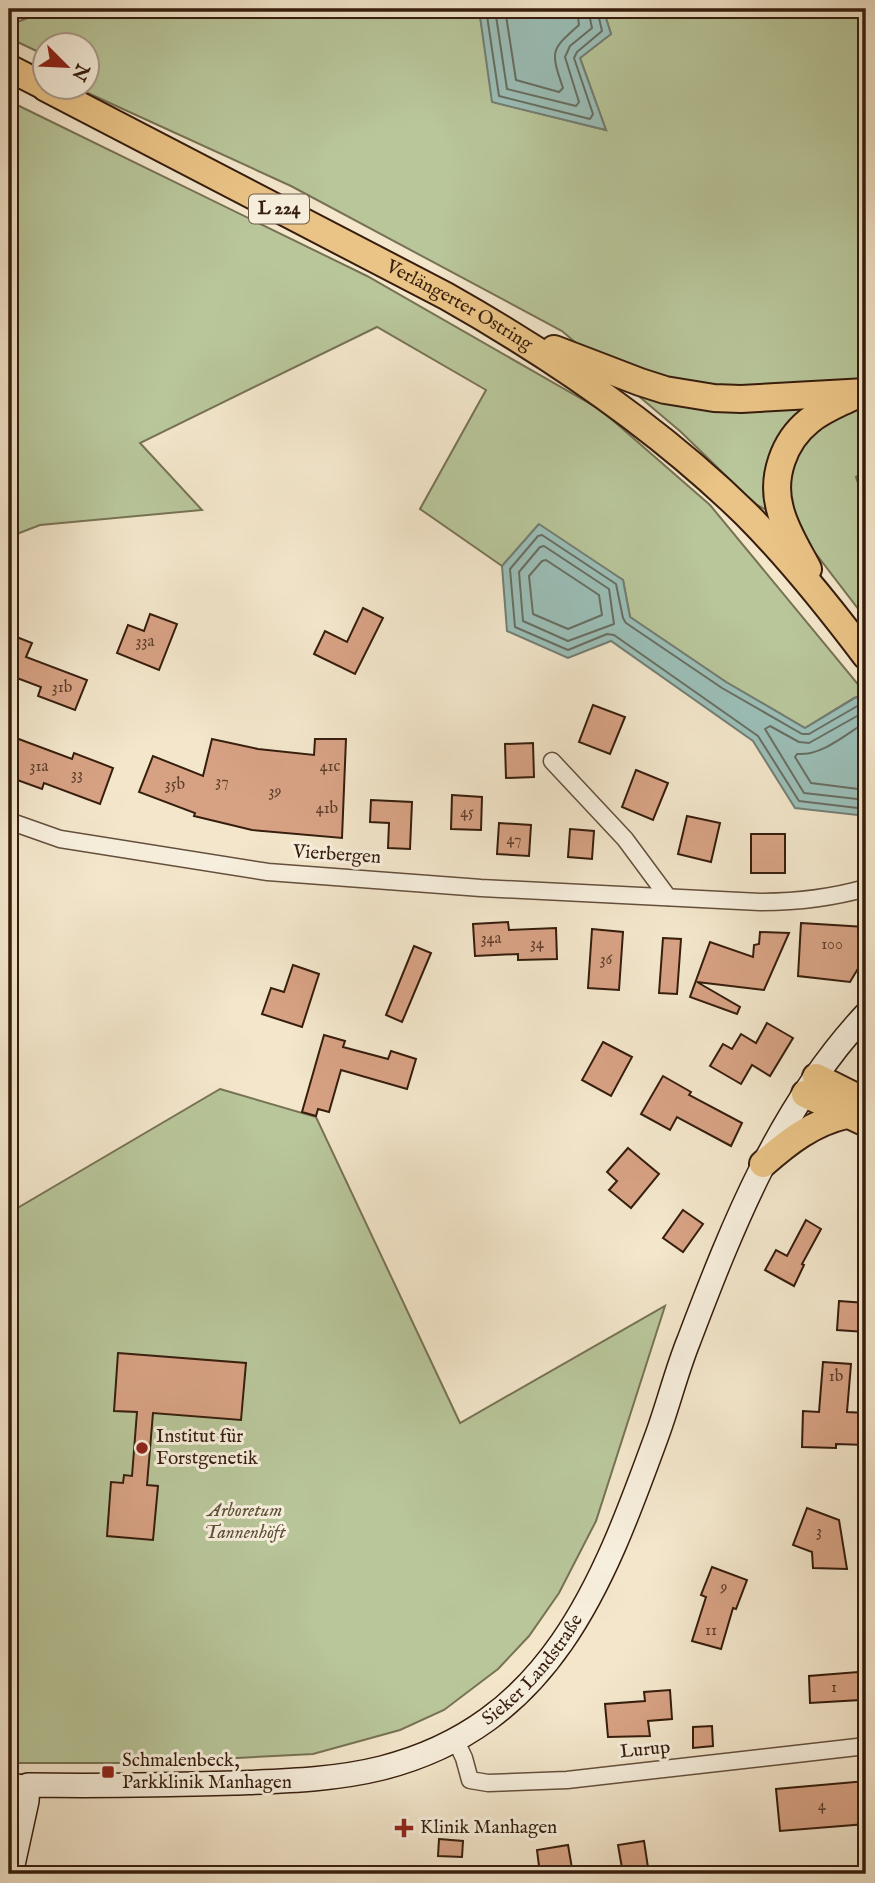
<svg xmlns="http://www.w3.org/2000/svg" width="875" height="1883" font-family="'IM FELL English',serif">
<rect width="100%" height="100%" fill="#f3e6cb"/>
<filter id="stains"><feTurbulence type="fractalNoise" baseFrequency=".00286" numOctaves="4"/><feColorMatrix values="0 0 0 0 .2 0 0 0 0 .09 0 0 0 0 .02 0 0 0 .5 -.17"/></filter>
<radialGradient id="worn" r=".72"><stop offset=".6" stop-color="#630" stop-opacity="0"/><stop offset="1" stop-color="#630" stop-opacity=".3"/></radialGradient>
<g fill="#b8c69a" stroke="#777254" stroke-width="2">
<polygon points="51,9 479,9 493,102 606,130 580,58 611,34 603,9 866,9 866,470 856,477 866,508 866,619 793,524 755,504 681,432 562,331 291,186 77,88 88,88 88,75 96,78 88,74 88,46 46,46 45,55 9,38 9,25"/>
<polygon points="9,101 367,276 601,410 710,505 866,694 854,698 805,728 726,682 630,617 623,580 538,525 502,566 420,509 486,390 377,327 140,443 202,510 40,525 9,537"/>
<polygon points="220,1089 316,1117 460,1423 665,1306 596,1521 559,1593 529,1636 498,1669 444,1710 400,1730 313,1754 143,1763 9,1763 9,1213"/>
</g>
<g fill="#9bbfb8" stroke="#737e74" stroke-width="2">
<polygon points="479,9 603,9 611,34 580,58 606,130 492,102"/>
<polygon points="539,524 623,580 630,617 726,682 805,728 855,698 866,694 866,816 795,808 753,741 611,641 568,658 507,631 502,566"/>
</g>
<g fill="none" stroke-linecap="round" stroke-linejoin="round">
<g stroke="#686e62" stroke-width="2">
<polyline points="486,9 499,96 590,119 593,114 574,58 577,52 602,31 597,9"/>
<polyline points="495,9 507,89 576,106 579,102 565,57 570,46 592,28 588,9"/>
<path d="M505 9 516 80 559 92 563 88C550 50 551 50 579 25L577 9"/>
<polygon points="544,546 609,589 614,624 568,641 523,621 519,572 540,547"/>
<polygon points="546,560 599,595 602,615 568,629 533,614 529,576 542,561"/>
<polyline points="866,701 809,734 802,734 722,688 626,623 623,618 616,584 542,535 538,536 510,569 515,627 568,650 607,634 614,635 758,736 799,801 866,809"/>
<polyline points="866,711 809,743 799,742 770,726 765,729 804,793 866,800"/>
<path d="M866 722C846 734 822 756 797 754L795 757 811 783 866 790"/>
</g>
</g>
<g fill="#d7a284" stroke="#361d0d" stroke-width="2">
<polygon points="363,608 383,618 355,674 314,654 325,631 347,642"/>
<polygon points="150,614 177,624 159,670 117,653 128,625 144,631"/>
<polygon points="9,634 32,643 26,657 87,680 75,710 38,696 41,687 9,675"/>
<polygon points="593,705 625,717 610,754 579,742"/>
<polygon points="16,738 72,759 74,753 113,768 100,804 44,783 42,789 9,777 9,758"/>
<polygon points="212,739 258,749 314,755 315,739 346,739 342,838 252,830 194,816 195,813 139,792 153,756 203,776"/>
<polygon points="533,743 534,777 506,778 505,744"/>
<polygon points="636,770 668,783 653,820 622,807"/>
<polygon points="452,795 482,797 481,830 451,829"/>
<polygon points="371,800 412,802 410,849 388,848 389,823 370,822"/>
<polygon points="687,816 720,823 711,862 678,854"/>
<polygon points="499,823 531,825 529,856 497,854"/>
<polygon points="570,829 594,831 592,859 568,857"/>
<rect x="751" y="834" width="34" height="39"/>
<polygon points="508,922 509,930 556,928 557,959 518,960 518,954 475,956 473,924"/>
<polygon points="801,923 865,927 862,962 850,982 798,976"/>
<polygon points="592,929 623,932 619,990 588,988"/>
<polygon points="760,932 789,933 764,990 697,982 740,1007 737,1014 690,997 710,942 753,957 754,945 759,944"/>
<polygon points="663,938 681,939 677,994 659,993"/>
<polygon points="414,946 431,953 402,1022 386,1015"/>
<polygon points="293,965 319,974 302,1027 262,1014 271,988 284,992"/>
<polygon points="767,1023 793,1038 770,1076 752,1065 741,1084 710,1066 723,1044 732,1049 741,1034 756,1043"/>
<polygon points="324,1035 345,1041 343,1047 388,1059 391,1051 416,1059 407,1089 341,1070 329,1112 318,1109 316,1116 302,1112"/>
<polygon points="603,1042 632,1057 611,1096 582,1080"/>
<polygon points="663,1076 691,1092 689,1095 742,1123 731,1146 677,1117 670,1130 641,1114"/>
<polygon points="628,1148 659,1174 631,1208 609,1190 617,1181 607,1172"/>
<polygon points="683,1210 703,1224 683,1252 663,1238"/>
<polygon points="806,1220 821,1229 802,1264 804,1265 794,1286 765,1270 776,1250 787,1256"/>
<polygon points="839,1301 866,1303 865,1332 837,1330"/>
<polygon points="118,1353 246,1363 241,1420 153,1413 147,1485 158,1486 153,1540 107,1536 111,1482 123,1483 124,1475 132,1476 137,1412 114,1411"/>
<polygon points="823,1362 851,1364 847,1412 866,1413 866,1445 836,1444 836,1448 802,1447 803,1411 819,1412"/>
<polygon points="807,1508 839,1520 847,1569 813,1568 812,1552 793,1545"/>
<polygon points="712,1567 747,1580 736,1609 733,1608 721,1649 692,1641 706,1597 701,1595"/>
<polygon points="858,1672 860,1700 810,1703 809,1676"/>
<polygon points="670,1690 672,1719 648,1721 650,1736 608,1737 605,1704 645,1701 644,1692"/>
<polygon points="712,1726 713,1746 693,1748 693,1727"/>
<polygon points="866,1781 866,1824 780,1831 776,1789"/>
<polygon points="439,1839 463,1841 462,1857 438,1856"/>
<polygon points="644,1841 649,1874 623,1874 618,1845"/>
<polygon points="568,1845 573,1874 540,1874 537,1850"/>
</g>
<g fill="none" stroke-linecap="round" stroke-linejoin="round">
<defs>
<g id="minor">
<polyline points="552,761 625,839 668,897"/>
<path d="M9 821 60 839 268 872 481 888 760 902C797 902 831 898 866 888"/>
<polyline points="456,1741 464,1758 470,1780 488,1783 567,1780 866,1746"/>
</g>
<polyline id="tertiary" points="9,1784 28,1785"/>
<g id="secondary">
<path id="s1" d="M11 1874 27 1801 28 1785C97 1786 166 1785 235 1783 284 1781 334 1780 382 1768 550 1725 602 1586 656 1438 668 1406 676 1372 689 1340 733 1224 780 1106 866 1014"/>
</g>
<g id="primary">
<polyline points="9,68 46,87"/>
<path id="s2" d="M46 88 446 296C554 357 657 427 746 514 790 558 829 607 866 656"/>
<polyline points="554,349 640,382 665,390 714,398 741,399 866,392"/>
<path d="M808 569C798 550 785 530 780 509 771 477 784 441 809 421 822 410 838 404 852 397"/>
<polyline points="816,1077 866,1102"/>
<polyline points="805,1094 866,1123"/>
<path d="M763 1164C788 1142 812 1123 846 1115"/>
</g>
</defs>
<use href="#minor" stroke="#654f3c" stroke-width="19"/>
<use href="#tertiary" stroke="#654f3c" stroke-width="23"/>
<use href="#secondary" stroke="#361d0d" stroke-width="26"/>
<use href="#primary" stroke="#361d0d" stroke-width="30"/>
<use href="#minor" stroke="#f7efdd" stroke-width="16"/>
<use href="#tertiary" stroke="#f7efdd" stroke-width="19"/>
<use href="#secondary" stroke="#f7efdd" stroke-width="23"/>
<use href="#primary" stroke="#eac386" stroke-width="26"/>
</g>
<g fill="#8f2418" stroke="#f7efdd" stroke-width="2.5">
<circle cx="142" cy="1448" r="7"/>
<rect x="101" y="1765" width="14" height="14" rx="3.5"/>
<path d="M400.5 1817.5h7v7h7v7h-7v7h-7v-7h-7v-7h7z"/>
</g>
<g text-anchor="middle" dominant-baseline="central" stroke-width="6" stroke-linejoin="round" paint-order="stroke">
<g font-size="16" fill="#5e3e2b">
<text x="145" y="642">33a</text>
<text x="62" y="688">31b</text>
<text x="39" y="767">31a</text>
<text x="330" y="767">41c</text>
<text x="77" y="775">33</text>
<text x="222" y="782">37</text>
<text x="175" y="785">35b</text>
<text x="275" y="792">39</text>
<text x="327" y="809">41b</text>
<text x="467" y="813">45</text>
<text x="514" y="840">47</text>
<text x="491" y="939">34a</text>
<text x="537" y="944">34</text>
<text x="832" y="945">100</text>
<text x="606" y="960">36</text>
<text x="836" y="1377">1b</text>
<text x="819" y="1532">3</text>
<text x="724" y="1588">9</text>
<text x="711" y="1631">11</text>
<text x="834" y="1688">1</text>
<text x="822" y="1806">4</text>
</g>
<rect fill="#f7efdd" stroke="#705c4b" stroke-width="2" x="249" y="194.5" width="60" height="29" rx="5"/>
<g font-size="18" font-weight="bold" fill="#361d0d">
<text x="279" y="209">L 224</text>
</g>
<g font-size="19" fill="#361d0d" stroke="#f7efdd">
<text stroke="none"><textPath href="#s2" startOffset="467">Verlängerter Ostring</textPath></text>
<text transform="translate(337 855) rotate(4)">Vierbergen</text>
<text stroke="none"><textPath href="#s1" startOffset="630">Sieker Landstraße</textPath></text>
<text transform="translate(645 1750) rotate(-6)">Lurup</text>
</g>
<g font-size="19" fill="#361d0d" stroke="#f7efdd" text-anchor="start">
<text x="156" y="1437">Institut für<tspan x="156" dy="22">Forstgenetik</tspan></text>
<text x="122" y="1761">Schmalenbeck,<tspan x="122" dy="22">Parkklinik Manhagen</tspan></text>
<text x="420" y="1828">Klinik Manhagen</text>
</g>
<g font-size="19" font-style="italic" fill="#5d5037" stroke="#f7efdd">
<text x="245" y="1511">Arboretum<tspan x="245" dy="22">Tannenhöft</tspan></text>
</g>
</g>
<rect width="875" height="1883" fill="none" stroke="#f3e6cb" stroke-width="35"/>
<rect x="10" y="10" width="854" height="1862" fill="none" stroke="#361d0d" stroke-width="3.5"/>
<rect x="18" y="18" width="840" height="1848" fill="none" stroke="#361d0d" stroke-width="2"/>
<g transform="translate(66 66) rotate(114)"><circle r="33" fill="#f7efdd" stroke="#aa9b8a" stroke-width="2"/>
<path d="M0-5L12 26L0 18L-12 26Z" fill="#8f2418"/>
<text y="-10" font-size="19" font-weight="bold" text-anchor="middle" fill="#361d0d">N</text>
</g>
<rect width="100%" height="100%" filter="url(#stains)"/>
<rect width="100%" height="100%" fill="url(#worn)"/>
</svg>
